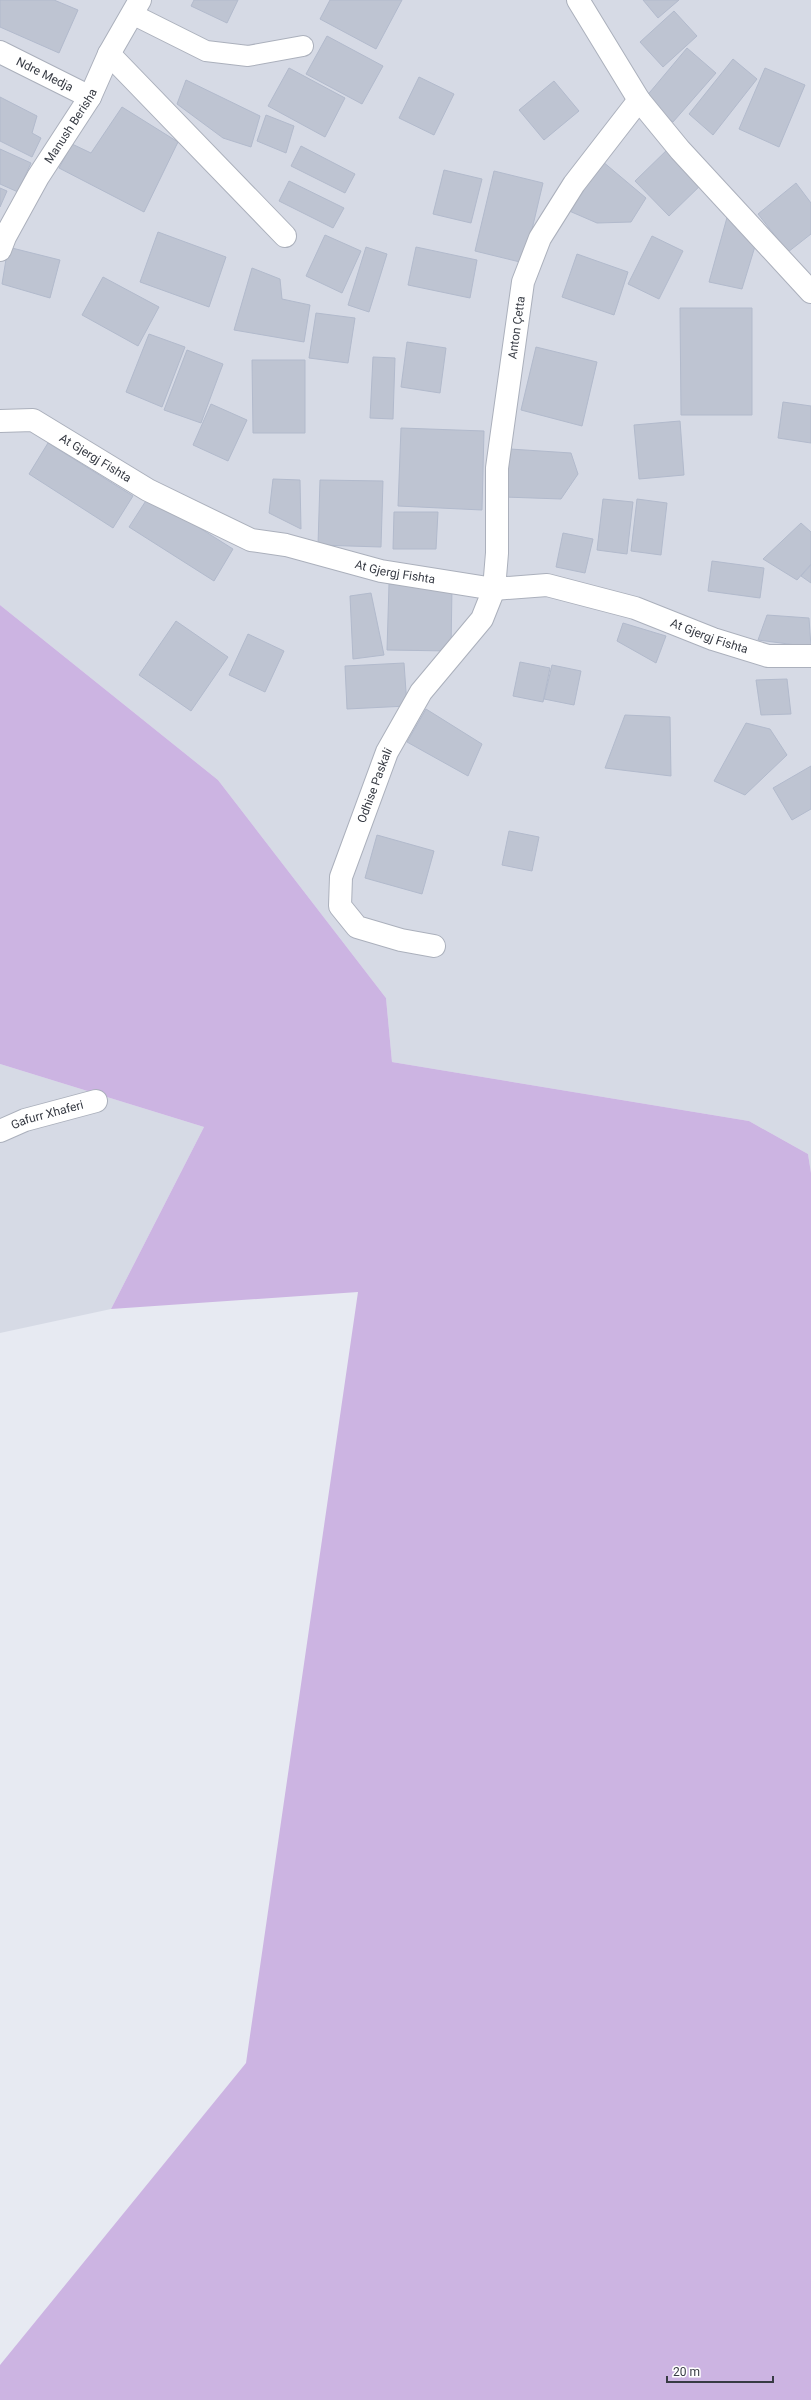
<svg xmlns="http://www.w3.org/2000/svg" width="811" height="2400" font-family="Roboto,sans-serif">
<rect width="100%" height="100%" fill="#e7eaf2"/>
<g fill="#d6dae5">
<polygon points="0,0 811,0 811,1173 808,1154 749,1121 392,1062 386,998 218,780 0,605"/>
<polygon points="0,1064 204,1127 111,1309 0,1333"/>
</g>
<polygon fill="#ccb4e2" points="0,605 218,780 386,998 392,1062 749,1121 808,1154 811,1173 811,2400 0,2400 0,2365 246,2063 358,1292 111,1309 204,1127 0,1064"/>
<g fill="#bec4d2" stroke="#b2bacc">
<polygon points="0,0 54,0 78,10 59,53 0,27"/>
<polygon points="194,0 238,0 227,23 191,6"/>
<polygon points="330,0 402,0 376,49 320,19"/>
<polygon points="643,0 679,0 658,18"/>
<polygon points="674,11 697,36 663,67 640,42"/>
<polygon points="327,36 383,66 362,104 306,74"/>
<polygon points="687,48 716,73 673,122 645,98"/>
<polygon points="733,59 757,79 713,135 689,114"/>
<polygon points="289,68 345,98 325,137 268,106"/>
<polygon points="765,68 805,85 779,147 739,129"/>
<polygon points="419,77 454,94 434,135 399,118"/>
<polygon points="186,80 260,116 251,147 223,138 177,104"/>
<polygon points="554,81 579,111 544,140 519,110"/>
<polygon points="0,97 37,116 32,133 41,138 32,157 0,141"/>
<polygon points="122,107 178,142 144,212 59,168 72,144 91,153"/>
<polygon points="266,115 294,126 286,153 257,141"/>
<polygon points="301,146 355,174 345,193 291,166"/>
<polygon points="670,147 704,182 669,216 635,181"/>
<polygon points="0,149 31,163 18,192 0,184"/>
<polygon points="602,161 646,198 631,222 597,223 567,210"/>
<polygon points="444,170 482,179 471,223 433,214"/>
<polygon points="494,171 543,183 524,263 475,251"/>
<polygon points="289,181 344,208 333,228 279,201"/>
<polygon points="796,183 811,203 811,234 788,252 758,214"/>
<polygon points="0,188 7,191 0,207"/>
<polygon points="728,214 756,243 742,289 709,282"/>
<polygon points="158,232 226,257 209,307 140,282"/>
<polygon points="325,235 361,251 342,293 306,276"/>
<polygon points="652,236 683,251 659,299 628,284"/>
<polygon points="8,247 60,260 50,298 2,284"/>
<polygon points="366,247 387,254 369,312 348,305"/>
<polygon points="416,247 477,260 470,298 408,285"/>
<polygon points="577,254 628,272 614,315 562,297"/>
<polygon points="252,268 280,279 282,299 310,305 304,342 234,330"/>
<polygon points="103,277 159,307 138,346 82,315"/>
<polygon points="680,308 752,308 752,415 681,415"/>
<polygon points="316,313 355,318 348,363 309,358"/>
<polygon points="149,334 185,347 162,407 126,392"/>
<polygon points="407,342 446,348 440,393 401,387"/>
<polygon points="536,347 597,362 582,426 521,410"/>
<polygon points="187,350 223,364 201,423 164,410"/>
<polygon points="373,357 395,358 393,419 370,418"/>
<polygon points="252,360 305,360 305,433 253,433"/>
<polygon points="783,402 811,406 811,443 778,438"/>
<polygon points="211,404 247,420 228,461 193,445"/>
<polygon points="680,421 684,475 639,479 634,425"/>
<polygon points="401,428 484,431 482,510 398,506"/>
<polygon points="48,443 133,496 113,528 29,474"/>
<polygon points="510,449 571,453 578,474 561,499 504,497"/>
<polygon points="273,479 300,480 301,529 269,513"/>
<polygon points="320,480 383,481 381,547 318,545"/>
<polygon points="149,496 233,549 214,581 129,527"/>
<polygon points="603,499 633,502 627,554 597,550"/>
<polygon points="637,499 667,503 661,555 631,551"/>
<polygon points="394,512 438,512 436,549 393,549"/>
<polygon points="801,523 811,532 811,564 797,580 763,559"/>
<polygon points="563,533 593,539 585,573 556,567"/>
<polygon points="712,561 764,568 760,598 708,591"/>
<polygon points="811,565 811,583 801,576"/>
<polygon points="389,584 452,586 451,651 387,650"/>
<polygon points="371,593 384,655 353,659 350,596"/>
<polygon points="767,615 809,618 811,647 758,640"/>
<polygon points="176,621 228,657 191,711 139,675"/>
<polygon points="623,623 666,636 656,663 617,641"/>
<polygon points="248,634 284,651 265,692 229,675"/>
<polygon points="520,662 550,668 543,702 513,696"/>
<polygon points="404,663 407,706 347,709 345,666"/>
<polygon points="552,665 581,671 574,705 544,699"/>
<polygon points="787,679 791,714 761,715 756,680"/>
<polygon points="426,709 482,744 468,776 407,742"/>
<polygon points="625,715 670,717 671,776 605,768"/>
<polygon points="746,723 770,729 787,755 745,795 714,781"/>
<polygon points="811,766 811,809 792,820 773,788"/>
<polygon points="509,831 539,837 532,871 502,865"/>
<polygon points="377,835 434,851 422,894 365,878"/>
</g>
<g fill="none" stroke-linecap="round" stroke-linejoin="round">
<defs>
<polyline id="lane" points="132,14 206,51 248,56 303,46"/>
<g id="street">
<polyline points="578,0 639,100 680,150 811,292"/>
<path id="s1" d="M0 52 90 97"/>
<polyline points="109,54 285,236"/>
<path id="s2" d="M0 250 5 237 38 177 90 97 109 54 140 0"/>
<path id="s3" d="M0 421 33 420 148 490 251 540 286 545 381 571 494 589 547 585 635 608 713 639 768 656H811"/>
<path id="s4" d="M434 946 401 940 357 927 340 906 341 877 387 752 421 692 482 619 494 589 497 553V468L523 282 540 238 574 184 639 100"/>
<path id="s5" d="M0 1131 25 1120 96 1101"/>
</g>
</defs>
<use href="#lane" stroke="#abb0bc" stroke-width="22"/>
<use href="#street" stroke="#abb0bc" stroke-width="24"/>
<use href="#lane" stroke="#fff" stroke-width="20"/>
<use href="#street" stroke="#fff" stroke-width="22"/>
</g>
<g text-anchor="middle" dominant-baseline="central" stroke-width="4" stroke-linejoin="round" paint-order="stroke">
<g font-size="12" fill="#373b44" stroke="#fff">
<text stroke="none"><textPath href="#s1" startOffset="50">Ndre Medja</textPath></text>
<text stroke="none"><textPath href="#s2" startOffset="143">Manush Berisha</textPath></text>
<text stroke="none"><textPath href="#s4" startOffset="728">Anton Çetta</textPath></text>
<text stroke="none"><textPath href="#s3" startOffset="106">At Gjergj Fishta</textPath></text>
<text stroke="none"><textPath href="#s3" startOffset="430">At Gjergj Fishta</textPath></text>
<text stroke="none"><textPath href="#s3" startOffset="754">At Gjergj Fishta</textPath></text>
<text stroke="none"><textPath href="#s4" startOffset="233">Odhise Paskali</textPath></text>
<text stroke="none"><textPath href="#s5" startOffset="50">Gafurr Xhaferi</textPath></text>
</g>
</g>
<path d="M667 2376v6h106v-6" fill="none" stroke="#373b44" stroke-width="2"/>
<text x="673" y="2376" font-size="12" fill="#373b44" stroke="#ffffff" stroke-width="3" paint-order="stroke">20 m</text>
</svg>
